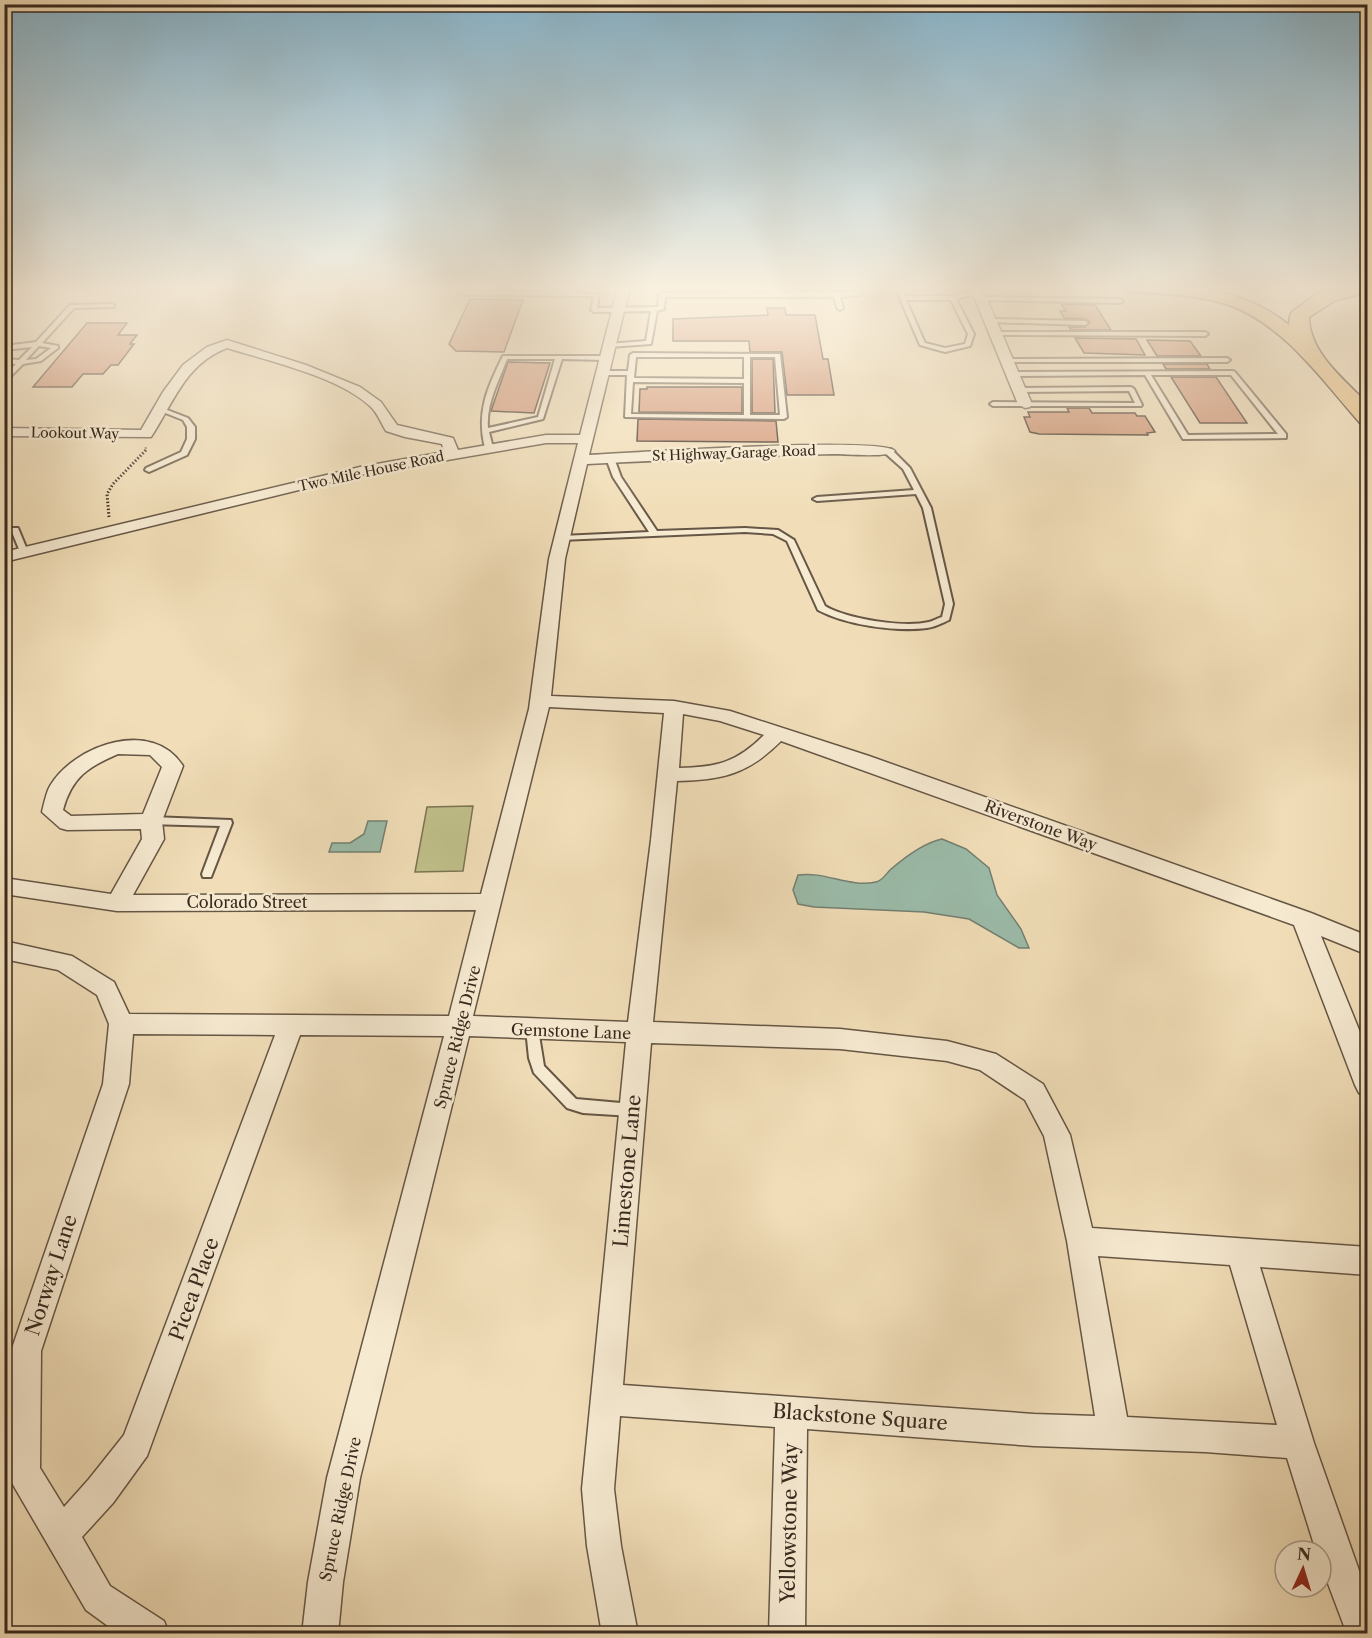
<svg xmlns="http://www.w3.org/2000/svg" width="1372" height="1638" font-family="'Libre Caslon Text',serif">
<rect width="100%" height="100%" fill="#f1deb8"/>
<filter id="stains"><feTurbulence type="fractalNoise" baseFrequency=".00333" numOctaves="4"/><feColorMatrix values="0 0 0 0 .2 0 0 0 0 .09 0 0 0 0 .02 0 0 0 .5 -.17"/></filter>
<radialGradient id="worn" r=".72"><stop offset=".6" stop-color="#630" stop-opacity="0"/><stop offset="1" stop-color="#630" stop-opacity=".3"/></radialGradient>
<polygon fill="#c0c08b" stroke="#7c7455" stroke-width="1.5" points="473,806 463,871 415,872 427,807"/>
<g fill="#9bbcaa" stroke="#738172" stroke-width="1.5">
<polygon points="368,821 387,821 380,852 329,852 332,843 350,843 364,834"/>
<path d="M942 839 966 849 989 868 997 895 1021 929 1029 948H1019L969 919 924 912 814 907 798 904 793 890 798 875C825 871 849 888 876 882 882 881 886 874 890 870 905 857 923 843 942 839Z"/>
</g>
<g fill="#d29373" stroke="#38291f" stroke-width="1.5">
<polygon points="470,299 523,300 504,352 456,351 449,344"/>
<polygon points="1061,304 1095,305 1111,330 1071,330 1069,327 1085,327 1090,322 1085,319 1064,318 1060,311 1066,311"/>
<polygon points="767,308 785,308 786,315 815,315 823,359 828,359 834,395 787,395 782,352 750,352 749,341 673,341 673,319 768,315"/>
<polygon points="87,323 127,323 118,335 137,335 130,344 134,344 118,365 111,365 103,374 83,374 72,387 33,387"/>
<polygon points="1075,338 1136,339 1145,355 1084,353"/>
<polygon points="1147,340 1190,341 1201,356 1157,356"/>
<polygon points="752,359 773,359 775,413 752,413"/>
<polygon points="508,362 550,363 534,413 491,411"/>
<polygon points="1163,364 1207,364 1210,369 1166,369"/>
<polygon points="1171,377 1216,377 1247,423 1200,423"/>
<polygon points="647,387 742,387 742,413 639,412 640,389 647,389"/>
<polygon points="1067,408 1089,408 1092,413 1135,413 1137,416 1145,416 1155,432 1147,433 1148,435 1039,434 1030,432 1024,417 1030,417 1028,412 1069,412"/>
<polygon points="638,419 776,421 778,442 637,441"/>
</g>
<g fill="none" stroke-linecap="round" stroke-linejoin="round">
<defs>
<g id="lane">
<polygon points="462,287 468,287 466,291 564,291 567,287 570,289 569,291 599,295 597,308 658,307 659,295 662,293 770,292 769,287 775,287 776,292 856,292 858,287 864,287 860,295 840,297 843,308 840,310 837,308 834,297 665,297 664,309 657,311 651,344 609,347 607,346 607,344 646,341 651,311 594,312 591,310 594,297 587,296 463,295 460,293"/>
<path d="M895 287H901L905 296H953L977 291V293L956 299 974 334 970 346 945 352 920 345ZM906 300H951L968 334 965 344 945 348 925 343Z"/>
<polygon points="981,297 1120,299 1123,301 1120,303 979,300 979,298"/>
<path d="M112 304 114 305V307L74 308 42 343 58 346V348L41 361 23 364 4 383V376L16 364 4 363V359L19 360 32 347 4 350V346L36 342 70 305ZM39 346 51 348 36 359 26 360Z"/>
<polygon points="991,319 1085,321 1088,323 1085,325 989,322 989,320"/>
<polygon points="996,332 1205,332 1208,334 1205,336 994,335 993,334"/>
<path d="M633 353 780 354 787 417 784 419 625 417 627 375H602L599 373 602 371H628L630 355ZM636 357H744V379L634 378ZM750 357H775L780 415H750ZM633 382 744 383V415L631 414Z"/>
<path d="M503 356H605L608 358 605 360 562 359 543 419 489 432 493 448 489 450 485 448C476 413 487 388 503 356ZM507 359H555L538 417 488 428C486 403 499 381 507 359Z"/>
<polygon points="1007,359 1227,358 1230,360 1227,362 1005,362 1005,360"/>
<path d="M1233 371 1235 372 1286 434V438L1183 439 1145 375 1013 376 1010 374 1013 372ZM1151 375H1231L1278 434 1188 435Z"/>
<polygon points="1131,387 1134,389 1142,405 1141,406 993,406 990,404 993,402 1135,403 1129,391 1019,392 1016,390 1019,388"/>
<polygon points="158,408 162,408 188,418 195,427 195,439 187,455 149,472 145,470 146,468 181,452 187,439 187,427 183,420 158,410"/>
<path d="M885 449H891L910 468 931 508 953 604 949 620C942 623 935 627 927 628 895 632 846 625 818 610L787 541 773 534 745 532 561 540 557 538 561 536 649 532 613 477 606 458 610 456 614 458 621 477 657 531 745 528 778 530 794 540 825 606C847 619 904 628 929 622 933 621 938 618 942 617L945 604 923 508 916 494 817 501 813 499 817 497 914 490 903 469 885 453Z"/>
<polygon points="4,528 18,528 28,552 27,554 21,554 12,532 4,532"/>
<polygon points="151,817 231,820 232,823 211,877 203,877 202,874 220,826 147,824 146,821 147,818"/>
<polygon points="532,1024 536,1025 538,1029 544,1066 576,1099 632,1104 637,1106 639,1110 637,1114 632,1116 583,1113 567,1108 534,1073 529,1058 526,1029 528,1025"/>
</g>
<g id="street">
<path d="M618 287H630L589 455C627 453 881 436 895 451 889 458 845 454 832 454 750 456 669 460 587 464L565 559 551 696 674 701 730 711 869 756 1120 845 1311 913 1368 936V955L1321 936 1368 1052V1096L1359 1093 1355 1085 1294 925 781 741C748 774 723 780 677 781L653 1022 840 1029 947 1041 996 1054 1043 1084 1070 1135 1092 1228 1368 1247V1275L1260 1267 1314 1443 1368 1596V1634H1347L1321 1565V1551H1316L1287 1458 1205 1452 1034 1446 807 1429 805 1634H769L775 1427 620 1416 614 1489 621 1546 638 1634H602L587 1546 582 1489 626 1042 469 1036 360 1478 343 1582 338 1634H302L308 1582 327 1478 444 1036 300 1035 147 1456 113 1503 82 1537 110 1586 164 1621 169 1634H119L86 1610 12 1483 8 1471 11 1351 103 1084 109 1024 97 995 58 970 4 959V941L72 956 114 982 129 1014 449 1016 476 910 117 911 4 894V878L111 894 142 839 141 829 67 830 60 828 42 812C44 804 46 793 50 786 75 744 153 718 183 766L162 821 164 839 133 895 481 894 529 709 549 559 578 443H546L360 475 4 562V552L360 467 444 452 442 444 405 437 386 431C381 423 378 414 371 407 340 377 269 361 227 348 185 364 174 402 151 437L4 436V428L141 430 163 392 183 365 207 347 227 340 306 365 360 387 381 402 397 425 453 438 458 450 546 435H580ZM549 707 664 713 651 840 628 1022 473 1016ZM683 714 720 721 764 735C736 763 717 767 679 768ZM118 754 150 755 162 767 143 814 71 816 63 810C72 777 88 767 118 754ZM133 1034 275 1035 124 1435 89 1479 64 1507 40 1468 41 1351 129 1084ZM651 1043 840 1049 947 1061 980 1070 1025 1100 1044 1136 1067 1241 1095 1416 1034 1414 623 1385ZM1098 1256 1230 1265 1277 1425 1127 1417Z"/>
<polygon points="966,287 978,287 987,299 1032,404 1030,407 1025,408 1018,404 975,299"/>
</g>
<path id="highway" d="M1125 287C1183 282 1242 287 1289 325L1290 316 1292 312 1314 296 1339 287H1368V292L1336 300 1309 317C1309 353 1345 380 1368 404V424L1360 423C1322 380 1283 323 1226 304 1197 295 1165 294 1134 292L1128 291Z"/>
</defs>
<use href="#lane" stroke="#665645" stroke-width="4"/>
<use href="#street" stroke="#665645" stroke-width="3"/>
<use href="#highway" stroke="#38291f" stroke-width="3"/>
<polyline stroke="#38291f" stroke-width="2" stroke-dasharray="1 1.5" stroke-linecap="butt" points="145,451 146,447"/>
<polyline stroke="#38291f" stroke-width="3" stroke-dasharray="1.5 2" stroke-linecap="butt" points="109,517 107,494 113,484 146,450"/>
<use href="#lane" fill="#f6ead1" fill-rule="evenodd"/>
<use href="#street" fill="#f6ead1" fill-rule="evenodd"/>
<use href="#highway" fill="#e8bf7c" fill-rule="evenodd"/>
</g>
<linearGradient id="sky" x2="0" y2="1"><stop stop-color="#89b7cf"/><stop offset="0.56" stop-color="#f9f0df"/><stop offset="1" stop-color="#f9f0df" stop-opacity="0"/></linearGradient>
<rect width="1372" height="516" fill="url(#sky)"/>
<g text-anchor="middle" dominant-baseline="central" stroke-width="5" stroke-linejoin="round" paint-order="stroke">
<g font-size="14" fill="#38291f" stroke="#f6ead1">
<text transform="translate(75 433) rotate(1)">Lookout Way</text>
<text transform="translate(734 453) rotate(-2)">St Highway Garage Road</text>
<text transform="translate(371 471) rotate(-12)">Two Mile House Road</text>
</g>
<g font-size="16" fill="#38291f" stroke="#f6ead1">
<text transform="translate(1041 825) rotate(20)">Riverstone Way</text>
<text x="247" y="902">Colorado Street</text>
<text transform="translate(571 1031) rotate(2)">Gemstone Lane</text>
<text transform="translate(457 1037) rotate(-76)">Spruce Ridge Drive</text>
<text transform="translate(340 1509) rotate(-78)">Spruce Ridge Drive</text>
</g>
<g font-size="20" fill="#38291f" stroke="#f6ead1">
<text transform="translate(627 1171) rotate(-85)">Limestone Lane</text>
<text transform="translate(51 1275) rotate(-72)">Norway Lane</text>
<text transform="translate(194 1289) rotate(-70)">Picea Place</text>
<text transform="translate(860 1417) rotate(4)">Blackstone Square</text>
<text transform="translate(789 1523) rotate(-89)">Yellowstone Way</text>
</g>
</g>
<rect width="1372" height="1638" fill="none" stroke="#f1deb8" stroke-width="24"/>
<rect x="6" y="6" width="1360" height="1626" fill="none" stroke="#38291f" stroke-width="3"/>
<rect x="12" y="12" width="1348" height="1614" fill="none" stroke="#38291f" stroke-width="1.5"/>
<g transform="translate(1303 1569) rotate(4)"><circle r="28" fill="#f6ead1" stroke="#aa9d8a" stroke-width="1.5"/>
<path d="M0-4.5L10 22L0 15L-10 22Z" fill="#8f2418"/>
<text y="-9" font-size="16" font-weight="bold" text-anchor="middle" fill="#38291f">N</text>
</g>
<rect width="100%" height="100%" filter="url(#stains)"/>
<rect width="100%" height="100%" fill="url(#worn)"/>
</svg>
